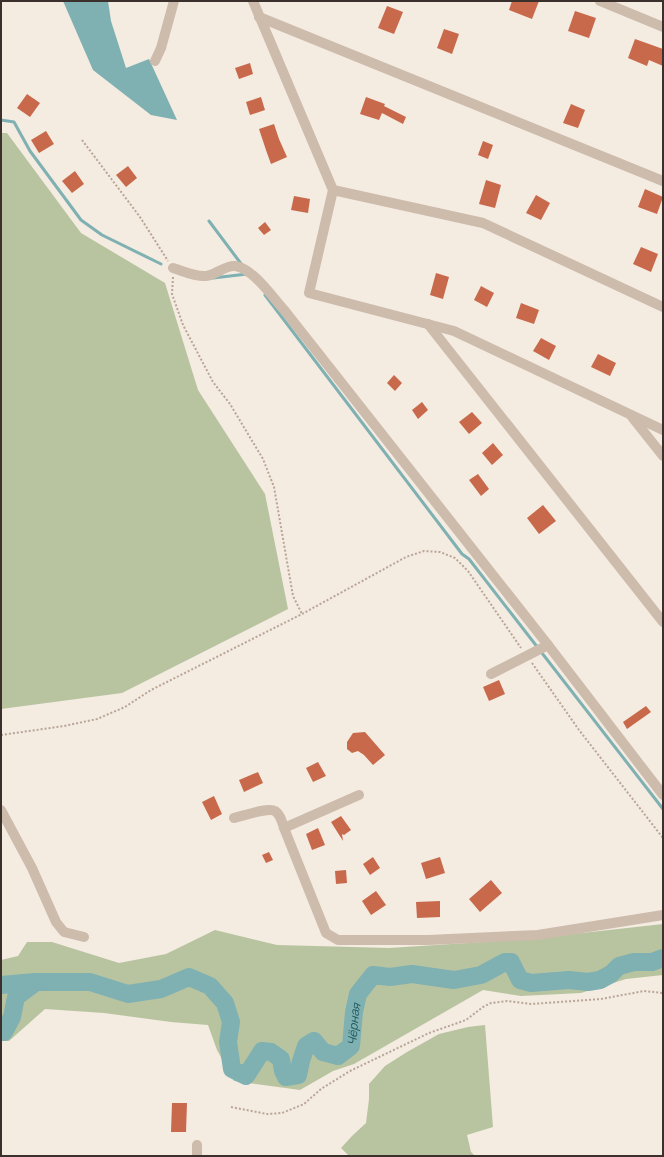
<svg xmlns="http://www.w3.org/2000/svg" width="664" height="1157" font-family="Manrope,sans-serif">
<rect width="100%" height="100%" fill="#f4ebe1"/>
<g fill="#b8c4a0">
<polygon points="1,133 7,133 81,233 165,283 198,390 265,494 288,609 122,693 1,709"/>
<polygon points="663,924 663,975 626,979 581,993 521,996 483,990 354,1064 333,1071 300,1090 234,1081 217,1050 208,1025 171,1022 104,1013 45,1009 9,1041 1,1041 1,960 18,956 27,942 52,942 119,963 166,954 215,930 277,945 389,948 528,939"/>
<polygon points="485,1025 493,1127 467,1135 471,1152 475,1156 349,1156 341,1148 352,1136 366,1123 369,1099 369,1084 385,1066 407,1052 439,1034 468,1027"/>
</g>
<polygon fill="#7fb0b2" points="63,1 108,1 111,21 126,68 149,59 177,120 151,115 93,70"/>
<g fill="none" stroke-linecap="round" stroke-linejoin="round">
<g stroke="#7fb0b2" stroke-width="3">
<polyline points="1,120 14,122 30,151 81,220 102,235 161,264"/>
<polyline points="209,221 242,265"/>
<polyline points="213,278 247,274"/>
<polyline points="265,295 462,554 469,559 663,809"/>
</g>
<g stroke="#7fb0b2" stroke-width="18">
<path id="s1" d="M1 985 36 982H90L128 994 161 989 189 977 210 986 225 1003 231 1022 228 1042 232 1069 246 1076 262 1051 271 1052 281 1059 283 1071 286 1077 298 1075 301 1061 306 1046 314 1041 323 1052 338 1056 351 1046 354 1012 358 994 373 975 390 977 412 974 454 980 481 975 505 962H511L520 980 531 983 569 980 588 982 600 980 611 974 619 966 634 962H652L663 958"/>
<polyline points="1,1032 4,1032 12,1017 16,997 36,982"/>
</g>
</g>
<g fill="#c8694b">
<polygon points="512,1 539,1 532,19 509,10"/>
<polygon points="387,6 403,12 394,34 378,28"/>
<polygon points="575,11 596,18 589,38 568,31"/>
<polygon points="444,29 459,34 452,54 437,48"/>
<polygon points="635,39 663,49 663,66 649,60 647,66 628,58"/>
<polygon points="250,63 253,74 239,79 235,68"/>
<polygon points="27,94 40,103 30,117 17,108"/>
<polygon points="261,97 265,110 250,115 246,102"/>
<polygon points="366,97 385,104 384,106 406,117 403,124 382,113 379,120 360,114"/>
<polygon points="571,104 585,110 578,128 563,123"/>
<polygon points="274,124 279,139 287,157 271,164 267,153 259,129"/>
<polygon points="46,131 54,144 39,153 31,140"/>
<polygon points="483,141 493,145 488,159 478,155"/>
<polygon points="128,166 137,178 126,187 116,175"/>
<polygon points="75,171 84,184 72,193 62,181"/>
<polygon points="486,180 501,185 495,208 479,204"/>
<polygon points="645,189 663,197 657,214 638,207"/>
<polygon points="536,195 550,203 541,220 526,213"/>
<polygon points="294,196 310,199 308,213 291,210"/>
<polygon points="265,222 271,230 264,235 258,228"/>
<polygon points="641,247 658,254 651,272 633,264"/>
<polygon points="436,273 449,277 443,299 430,295"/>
<polygon points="481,286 494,293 487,307 474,300"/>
<polygon points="521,303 539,310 534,324 516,318"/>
<polygon points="541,338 556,346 549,360 533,351"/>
<polygon points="598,354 616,363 610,376 591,367"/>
<polygon points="394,375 402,383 395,391 387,383"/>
<polygon points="422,402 428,410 418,419 412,410"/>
<polygon points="472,412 482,423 469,434 459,422"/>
<polygon points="493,443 503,455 492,465 482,453"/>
<polygon points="478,474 489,489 481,496 469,480"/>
<polygon points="543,505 556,521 539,534 527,518"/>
<polygon points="499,680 505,694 489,701 483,687"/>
<polygon points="646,706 651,712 627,729 623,722"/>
<polygon points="365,732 385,755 373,765 364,755 358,751 352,753 347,749 347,742 353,733"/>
<polygon points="318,762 326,776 313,782 306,768"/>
<polygon points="258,772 263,783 244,792 239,780"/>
<polygon points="214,796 222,814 211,820 202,802"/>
<polygon points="341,816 351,830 344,835 342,834 343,841 331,822"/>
<polygon points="318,828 325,845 312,850 306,834"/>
<polygon points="269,852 273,860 266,863 262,855"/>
<polygon points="373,857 380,868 370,875 363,864"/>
<polygon points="440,857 445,873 426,879 421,863"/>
<polygon points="346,870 347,883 336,884 335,871"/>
<polygon points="491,880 502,893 480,912 469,899"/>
<polygon points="376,891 386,905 371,915 362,901"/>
<polygon points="440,901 440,917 417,918 416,902"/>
<polygon points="172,1103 187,1103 186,1132 171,1132"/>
</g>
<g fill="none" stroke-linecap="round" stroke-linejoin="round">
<g stroke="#b9a596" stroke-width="2" stroke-dasharray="2 2" stroke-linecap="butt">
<polyline points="82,140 140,217 168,261"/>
<polyline points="173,277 172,294 183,325 213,382 230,404 263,459 274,487 293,596 302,614"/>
<polyline points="532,663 579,730 663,838"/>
<polyline points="1,735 64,726 97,719 125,707 151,690 302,614 406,557 424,551 440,552 455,558 468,571 521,648"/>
<polyline points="231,1107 267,1114 282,1113 304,1104 321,1089 350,1071 429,1033 466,1020 483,1007 491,1003 507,1001 531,1004 601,999 644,991 663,993"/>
</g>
<g stroke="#cdbbac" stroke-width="10">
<polyline points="253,1 333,190 309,293 454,331 663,430"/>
<polyline points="600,1 663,27"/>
<polyline points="259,17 663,181"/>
<polyline points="155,61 161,48 174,1"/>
<polyline points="333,190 483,223 663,307"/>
<path d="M173 268C183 271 195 277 206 276 216 275 225 265 235 266 253 268 273 298 285 311L548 645 663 795"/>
<polyline points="428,324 663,622"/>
<polyline points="632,417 663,456"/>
<polyline points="491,674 548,645"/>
<polyline points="1,810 32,868 56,922 64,932 84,937"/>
<path d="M234 818C243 816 268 807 275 811 281 815 282 822 284 828L326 933 338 940H428L538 935 663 915"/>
<polyline points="284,828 359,795"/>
<polyline points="197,1145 197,1156"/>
</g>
</g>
<g text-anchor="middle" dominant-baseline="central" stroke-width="4" stroke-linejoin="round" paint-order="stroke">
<g font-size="12" font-style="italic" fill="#1f5a5e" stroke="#fbf5ee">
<text stroke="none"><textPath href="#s1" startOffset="511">Чёрная</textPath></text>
</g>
</g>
<rect width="664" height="1157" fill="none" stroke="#3b302b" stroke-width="4"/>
</svg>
